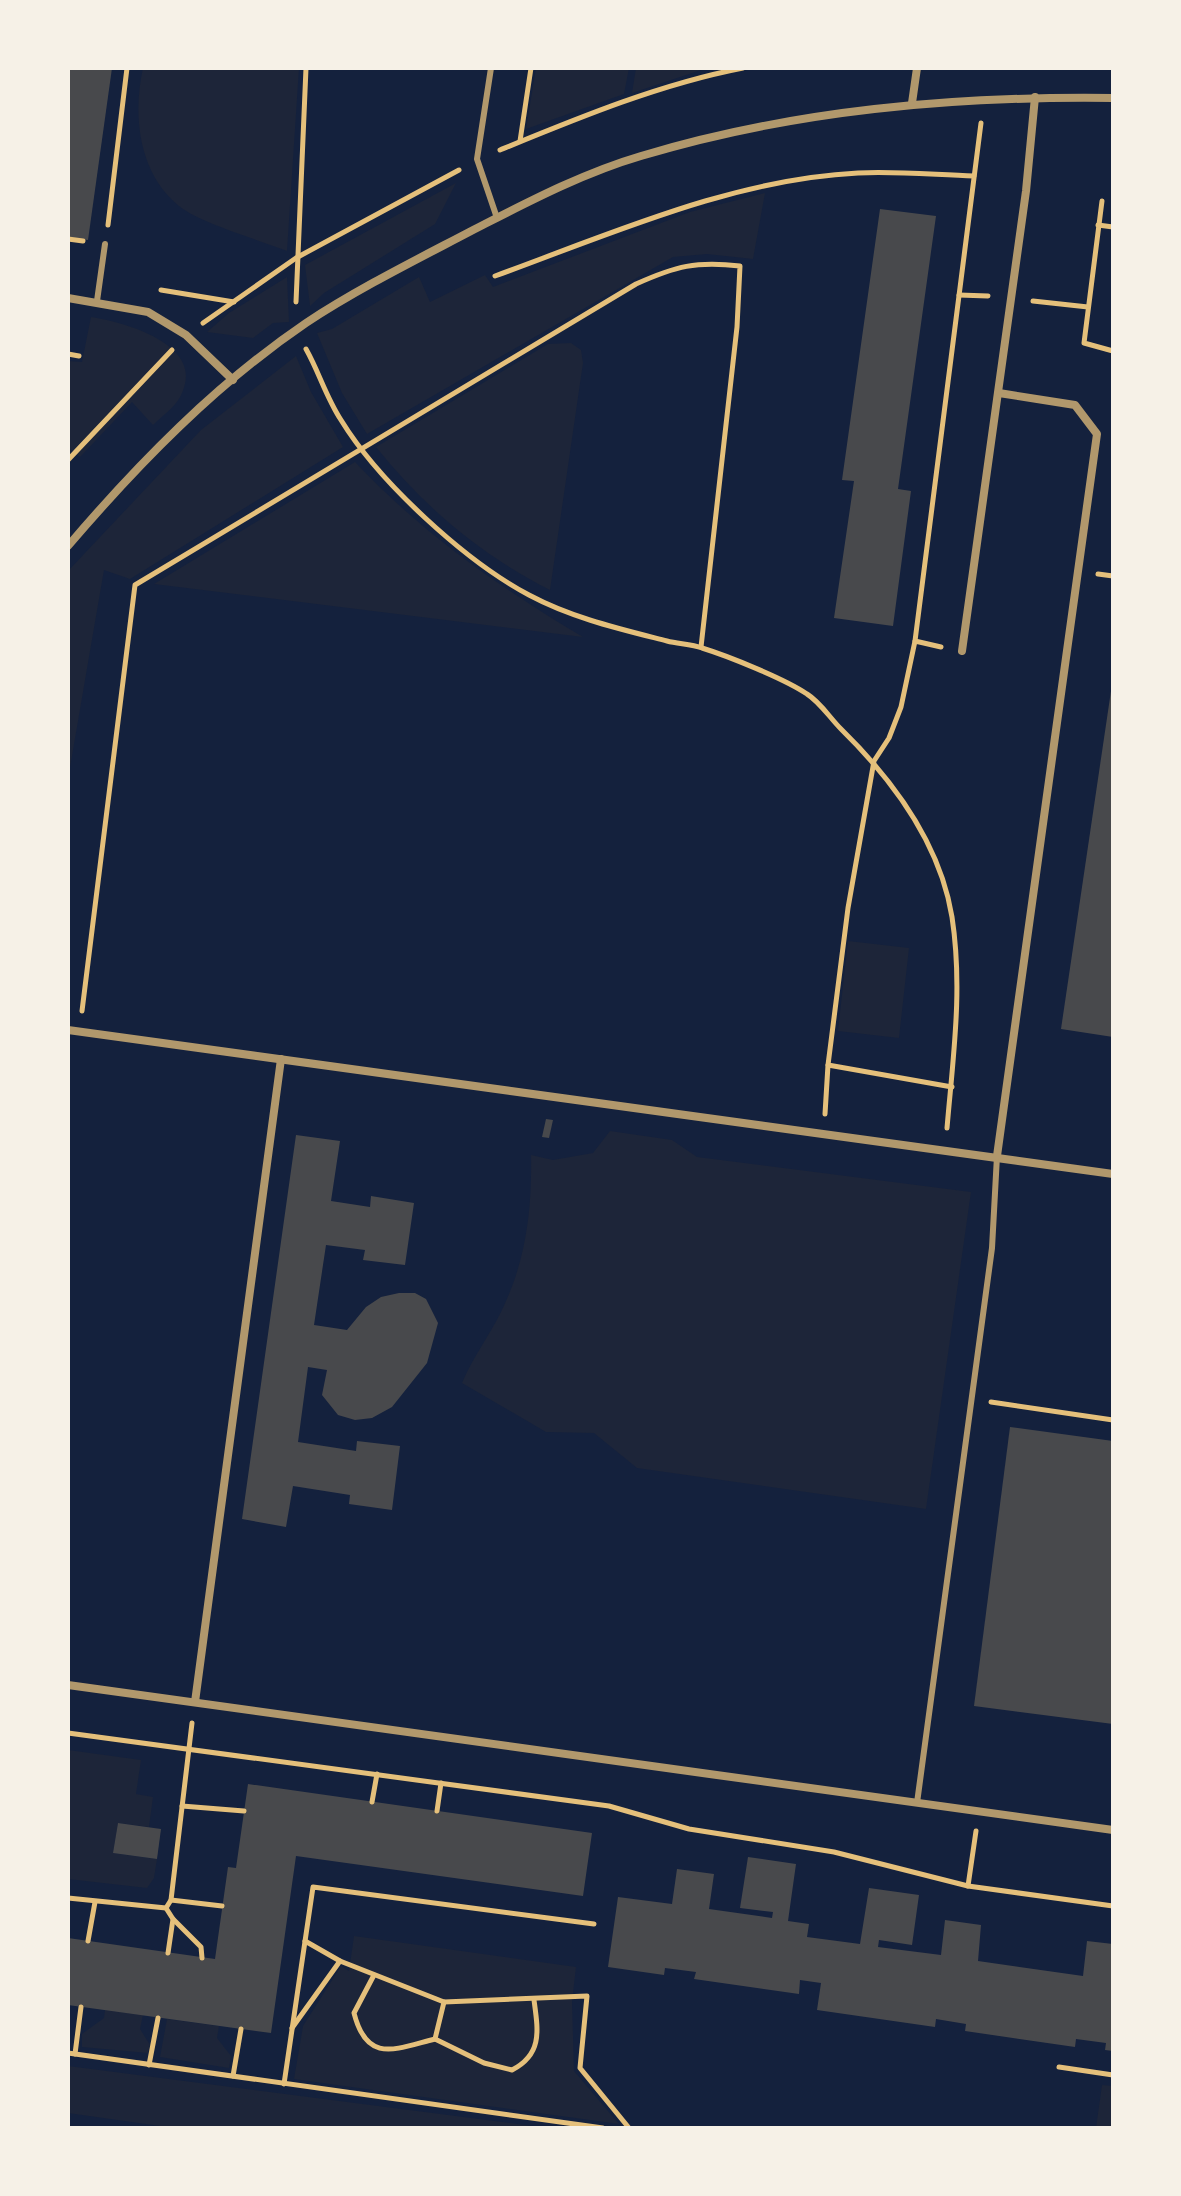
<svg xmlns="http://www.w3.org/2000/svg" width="1181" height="2196" font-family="Bitter,serif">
<rect width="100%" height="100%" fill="#14213d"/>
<g fill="#1d2539">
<path d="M143 68H299L287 251C259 240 207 225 183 209 139 177 132 117 143 68Z"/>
<polygon points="536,68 629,68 624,94 526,129"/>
<polygon points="636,68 707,68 632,93"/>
<polygon points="456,183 435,224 324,293 310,306 305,265"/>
<polygon points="765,193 753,259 707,254 673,257 367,434 342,393 317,333 332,329 419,277 430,302 485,275 493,287 690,212"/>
<polygon points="287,277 289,322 273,323 253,338 207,332 229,313"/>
<path d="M91 317C125 322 205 345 182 393 177 406 162 416 153 425L132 402 80 457 68 448V361L82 362Z"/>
<path d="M571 343 581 350 583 363 550 590C481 555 424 507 376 447L548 344Z"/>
<polygon points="296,356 311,392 343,447 130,579 104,570 68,779 68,571 201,430"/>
<path d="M355 462C424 535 498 586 583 637L154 584Z"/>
<polygon points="848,941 909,948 899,1038 838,1031"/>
<path d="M610 1131 672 1140 697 1157 971 1192 926 1509 637 1468 594 1433 546 1432 462 1383C474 1354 494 1330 506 1301 527 1254 532 1205 531 1155L553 1160 593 1153Z"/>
<polygon points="68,1750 141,1760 136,1794 153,1797 149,1827 118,1823 113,1853 157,1859 154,1878 147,1888 68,1879"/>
<polygon points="354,1936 576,1967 572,2002 574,2071 619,2124 294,2079 303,2026 341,1966 349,1971"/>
<polygon points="105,2010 143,2015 140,2029 150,2045 148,2053 82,2047 82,2034 104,2018"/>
<polygon points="167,2019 219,2026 217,2038 231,2056 229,2068 160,2057"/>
<polygon points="68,2066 548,2128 174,2128 68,2113"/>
<polygon points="1102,2085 1113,2086 1113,2128 1096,2128"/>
</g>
<g fill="#48494c">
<polygon points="68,68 112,68 88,240 68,237"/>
<polygon points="880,209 936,216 898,489 911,491 893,626 834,618 854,481 842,480"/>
<polygon points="1111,691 1113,691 1113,1037 1061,1029"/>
<polygon points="546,1119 553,1120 549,1138 542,1137"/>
<polygon points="296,1135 340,1141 331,1201 370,1207 371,1196 414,1203 405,1265 363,1260 365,1250 326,1245 314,1325 347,1330 366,1307 381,1297 399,1293 415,1293 426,1299 438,1323 427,1363 392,1407 372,1418 355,1420 338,1415 322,1395 327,1370 308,1367 298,1442 356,1451 357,1441 400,1446 392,1510 349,1504 350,1495 293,1486 286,1527 242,1519"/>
<polygon points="1010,1427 1113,1441 1113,1724 974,1706"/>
<polygon points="248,1784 592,1833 583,1896 296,1856 271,2033 68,2005 68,1938 215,1959 228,1867 236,1868"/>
<polygon points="118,1823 161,1829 157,1859 113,1853"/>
<polygon points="748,1857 796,1864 788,1921 809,1924 807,1937 860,1944 869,1888 919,1895 912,1945 879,1940 878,1947 941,1955 945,1920 981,1925 978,1961 1083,1976 1087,1941 1113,1944 1113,2051 1105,2050 1106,2043 1076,2039 1075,2047 965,2031 966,2024 936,2019 935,2027 817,2010 821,1983 800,1980 799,1994 694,1979 696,1972 665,1968 664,1975 608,1967 618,1897 672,1904 677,1869 714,1874 709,1909 772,1918 773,1912 740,1908"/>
</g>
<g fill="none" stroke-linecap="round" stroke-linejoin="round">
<g stroke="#e5c07b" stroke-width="5">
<polyline points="520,141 531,68"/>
<path d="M500 150C578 118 660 84 743 68"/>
<polyline points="1102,201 1084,343 1113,351"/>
<polyline points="108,225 127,68"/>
<polyline points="1098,225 1113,227"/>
<polyline points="68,239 83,241"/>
<path d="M495 276C611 234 733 179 858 173 897 171 936 175 974 176"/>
<polyline points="161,290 234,302"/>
<polyline points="959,295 988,296"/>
<polyline points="1033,301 1088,307"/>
<polyline points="296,302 306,68"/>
<polyline points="203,323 296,258 459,170"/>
<path d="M306 349C319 372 326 397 341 420 379 482 465 561 529 595 572 618 620 629 667 641 678 644 691 644 702 648 728 656 785 679 807 694 820 702 830 718 841 729 893 780 940 843 952 917 963 989 953 1057 947 1128"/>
<polyline points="68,354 79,356"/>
<polyline points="68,460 172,350"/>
<polyline points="1098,574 1113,576"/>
<polyline points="915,641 981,123"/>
<path d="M82 1011 135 585 636 284C676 266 696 261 740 266L737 327 701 647"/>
<polyline points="828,1065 848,908 874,761 889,738 901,707 915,641 941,647"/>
<polyline points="825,1114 828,1065 952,1087"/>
<polyline points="991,1402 1113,1420"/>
<polyline points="68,1733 609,1806 689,1829 834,1852 968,1886 1113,1906"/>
<polyline points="372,1802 377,1774"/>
<polyline points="182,1806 244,1811"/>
<polyline points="437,1811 441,1783"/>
<polyline points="968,1886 976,1831"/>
<polyline points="68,1898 166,1908 171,1900 192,1723"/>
<polyline points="171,1900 222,1906"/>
<polyline points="166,1908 173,1919 168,1953"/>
<polyline points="173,1919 201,1947 202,1958"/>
<polyline points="88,1941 95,1902"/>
<polyline points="305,1941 340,1961"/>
<path d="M374 1975 354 2013C367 2064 395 2049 435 2039"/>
<path d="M444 2002 435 2039 484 2063 512 2070C543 2054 538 2030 534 2000"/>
<polyline points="292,2028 340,1961 444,2002 587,1996 580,2068 629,2128"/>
<polyline points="68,2053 603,2128"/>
<polyline points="75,2054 81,2007"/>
<polyline points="149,2065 158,2018"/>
<polyline points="1059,2067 1113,2075"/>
<polyline points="233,2076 241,2029"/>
<polyline points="284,2084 313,1887 594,1924"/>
</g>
<g stroke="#b1986c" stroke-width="6">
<polyline points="491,68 477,159 497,218"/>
<polyline points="97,301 105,244"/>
<polyline points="917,1803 992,1248 997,1156"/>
</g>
<g stroke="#b1986c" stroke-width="8">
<polyline points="912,103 917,68"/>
<polyline points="68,298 148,312 186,335 233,380"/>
<path d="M68 546C138 464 216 384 306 323 359 288 418 259 475 229 528 202 583 173 641 156 794 110 953 96 1113 98"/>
<polyline points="962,651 1026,191 1035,97"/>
<polyline points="68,1030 1113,1174"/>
<polyline points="997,1156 1097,434 1075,405 999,393"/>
<polyline points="68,1685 1113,1830"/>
<polyline points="195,1702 281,1059"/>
</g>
</g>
<rect width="1181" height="2196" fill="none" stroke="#f6f1e7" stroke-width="140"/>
</svg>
